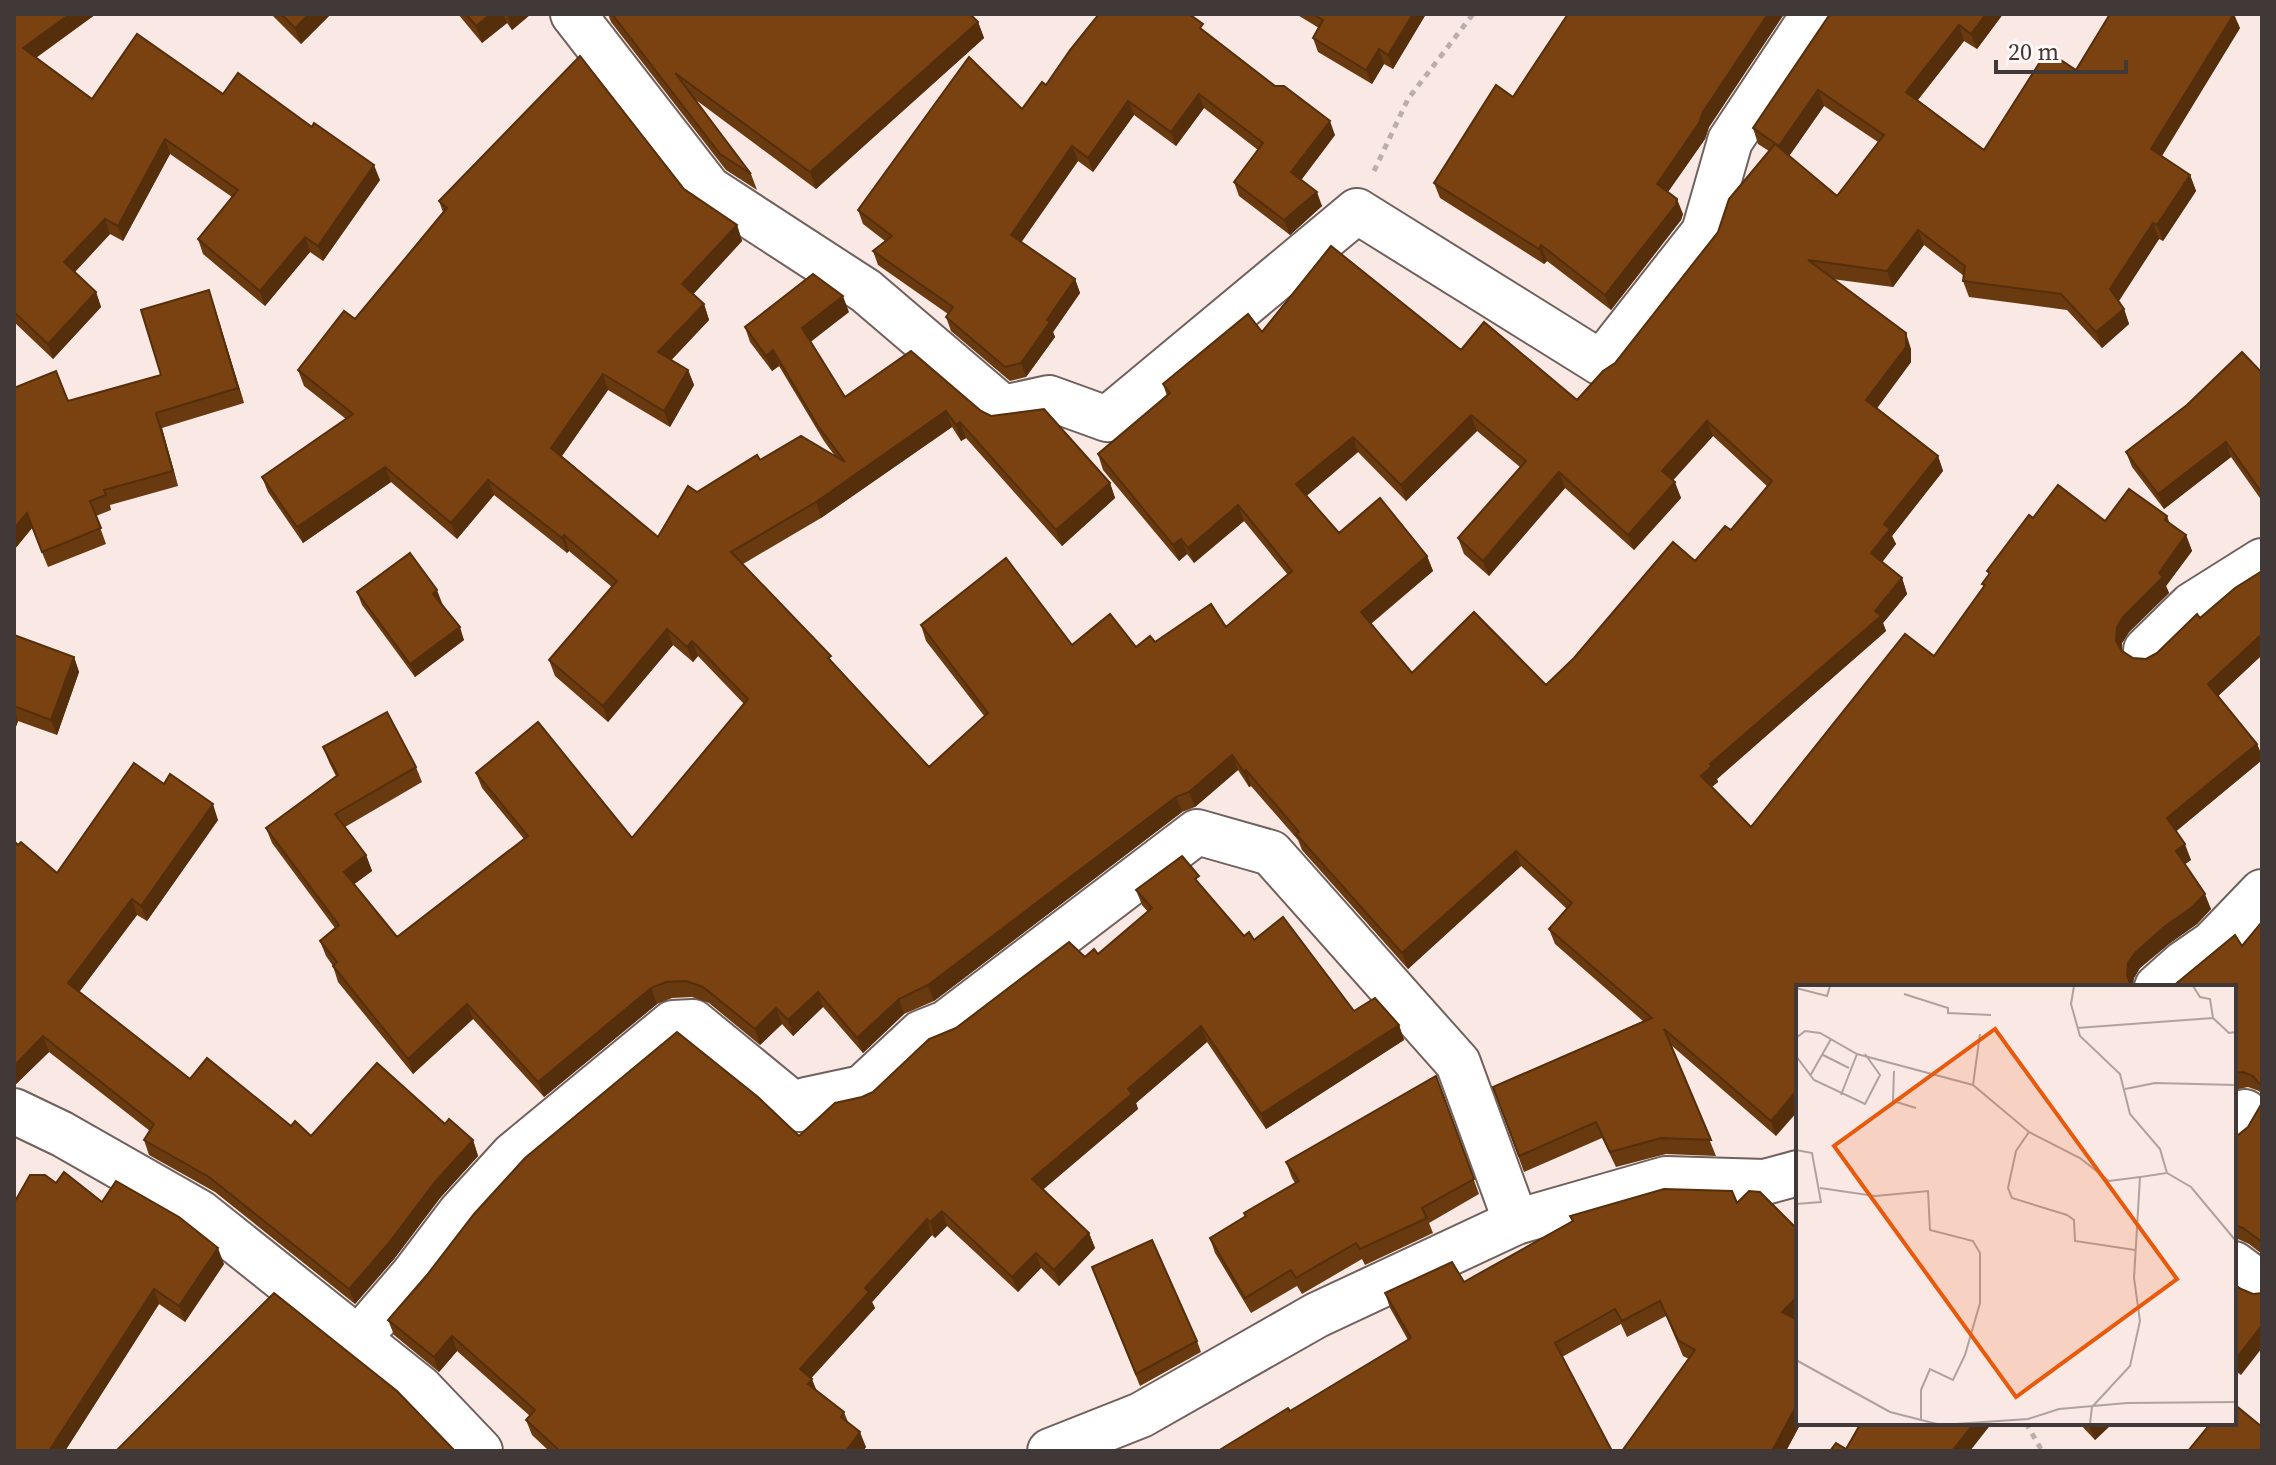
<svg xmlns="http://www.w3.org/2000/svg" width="2276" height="1465" font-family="'Source Serif 4',serif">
<rect width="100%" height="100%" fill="#f9e8e3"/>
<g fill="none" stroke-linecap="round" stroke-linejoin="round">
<defs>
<g id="street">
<polyline points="573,14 709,189 866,291 1003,408 1049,398 1107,419 1357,211 1601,363 1704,232 1730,141 1804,29 1818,14"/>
<polyline points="2146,650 2192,605 2262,561"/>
<polyline points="2157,987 2184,963 2213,943 2262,892"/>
<polyline points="14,1111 62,1134 199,1212 420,1388 480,1451"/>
<polyline points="2234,1127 2245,1112"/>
<polyline points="2234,1264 2262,1285"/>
<polyline points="358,1339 413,1275 460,1213 513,1155 673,1023 693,1022 799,1109 806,1100 862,1088 921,1033 946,1023 1197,832 1271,853 1458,1063 1516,1222"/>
<polyline points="1050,1451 1141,1415 1317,1315 1516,1222 1666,1179 1765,1182 1798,1173"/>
</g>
</defs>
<use href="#street" stroke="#70615d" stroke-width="48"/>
<g stroke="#bbaeaa" stroke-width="5" stroke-dasharray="6 6" stroke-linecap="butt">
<polyline points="1374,171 1408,99 1473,14"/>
<polyline points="2026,1423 2042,1451"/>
</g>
<use href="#street" stroke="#fff" stroke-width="44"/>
</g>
<g fill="#69390f" fill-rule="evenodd">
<polygon points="14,14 96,14 36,58 92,99 223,94 380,180 323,261 310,252 265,306 203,254 198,239 232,197 170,154 123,241 110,234 75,272 96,292 101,307 53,359 14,322"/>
<polygon points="271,14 331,14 301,44"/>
<polygon points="458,14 531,14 512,30 507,23 482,43"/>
<polygon points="608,14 970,14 978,22 984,38 816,189 696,100 751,174 757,190 726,170 611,22"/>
<polygon points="1296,14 1426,14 1393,69 1384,64 1372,84 1318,52 1313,38 1319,28"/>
<polygon points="1784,14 1709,127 1705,139 1668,192 1683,214 1681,220 1611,310 1547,261 1544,264 1440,198 1434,183 1513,97"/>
<path d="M1830 14H2003L1977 49 1964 41 1918 100 1984 150 2076 70 2240 28 2162 156 2190 175 2196 191 2163 241 2159 239 2119 301 2124 309 2129 324 2102 348 2067 310 1969 297 1963 281 1964 276 1924 245 1893 287 1832 279 1911 349V362L1877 408 1938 456 1943 471 1892 536 1896 544 1882 562 1902 578 1907 594 1883 623 1886 631 1717 779 1718 782 1711 787 1751 827 1934 656 1984 587 1982 584 1989 575 1987 571 2033 518 2105 521 2167 516 2170 524 2186 535 2192 551 2166 586 2169 593 2129 632 2122 643V651L2133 658 2146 659 2157 653 2200 618 2262 655 2218 696 2257 744 2262 756V760L2176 831 2191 860 2185 864 2211 909 2197 924 2170 943 2140 968 2134 978 1798 987 1776 1136 1671 1045 1716 1156 1666 1154 1616 1167 1602 1138 1524 1172 1493 1087 1643 1021 1555 944 1549 929 1567 909 1521 866 1408 969 1302 850 1298 840 1251 786 1249 787 1238 770 1195 807 1182 812 934 1001 904 1014 863 1053 823 1007 793 1036 782 1024 760 1045 709 1003 692 997 672 998 657 1004 544 1097 473 1019 413 1074 338 982 333 966 326 956 320 941 335 928 272 843 266 828 336 776 329 762 323 747 416 767 422 782 345 827 366 855 372 871 354 884 397 937 524 839 482 788 476 773 632 838 744 704 698 656 693 662 673 645 608 722 555 676 549 660 612 587 569 551 567 553 494 495 457 539 391 482 303 543 268 492 262 477 346 419 304 386 298 370 355 319 443 212 439 201 684 189 737 225 742 241 693 294 704 304 709 320 671 360 688 370 694 385 670 427 608 390 562 456 658 537 697 492 760 460 835 456 824 441 779 366 772 371 750 342 745 327 849 312 810 341 845 397 981 411 1110 483 1115 498 1062 546 966 438 961 441 952 427 821 518 743 564 929 767 985 717 926 641 921 625 1072 645 1136 647 1226 627 1288 575 1244 521 1194 563 1187 554 1179 561 1103 470 1098 454 1167 396 1163 384 1262 332 1461 350 1577 400 1615 363 1718 232 1769 151 1758 144 1753 128ZM1824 106 1878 142 1837 196 1789 156ZM1477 431 1520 467 1458 538 1464 554 1489 576 1565 488 1634 550 1681 498 1673 480 1713 436 1768 487 1731 530 1546 685 1412 673 1371 624 1433 571 1427 556 1339 533 1306 496 1358 452 1406 501Z"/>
<polygon points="1206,33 1335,135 1301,180 1322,206 1290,235 1239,196 1234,182 1258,150 1204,108 1176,146 1134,115 1093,172 1078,161 1021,242 1075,279 1080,293 1053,332 1055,337 1026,377 1010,381 951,331 946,317 948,314 878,265 873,251 885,241 863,224 858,210 1022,109 1046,85"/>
<polygon points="209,290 244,403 162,428 178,486 110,505 111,510 96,516 106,544 48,567 32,528 14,550 14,388 68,401 161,375"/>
<polygon points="2262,373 2262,501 2231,457 2164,509 2132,467 2126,452"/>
<polygon points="357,592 442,603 464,640 415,677 362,605"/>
<polygon points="14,635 74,657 79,672 57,735 18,721 14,732"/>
<polygon points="164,784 218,820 147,921 137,915 79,992 190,1079 311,1136 445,1124 473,1140 478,1156 440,1198 394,1259 355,1304 215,1192 149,1155 144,1140 150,1131 49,1052 14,1086 57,873"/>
<polygon points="1203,888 1244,936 1254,940 1354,1011 1399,1025 1404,1040 1266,1129 1207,1042 1136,1103 1138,1109 1043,1189 1089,1233 1095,1248 1059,1286 1041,1268 1018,1292 947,1226 935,1238 932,1235 872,1302 875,1308 811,1378 816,1391 844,1412 848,1422 866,1447 863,1451 549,1451 532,1435 526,1420 530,1416 457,1351 439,1372 394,1335 388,1320 799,1136 873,1092 956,1028 1085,957 1098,954 1148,912 1142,905 1136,890"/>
<polygon points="2262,924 2262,1095 2259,1091 2248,1087 2234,1090 2234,987 2242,946"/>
<polygon points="1436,1076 1479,1194 1429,1223 1433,1233 1365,1265 1362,1259 1302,1294 1297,1286 1251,1313 1215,1253 1210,1238 1245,1217 1244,1213 1295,1183 1292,1178 1286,1162"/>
<polygon points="2262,1103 2262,1254 2249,1244 2238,1239 2234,1240 2234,1135 2238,1135 2248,1127"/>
<polygon points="56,1183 102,1202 224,1264 185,1322 159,1304 65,1451 14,1451"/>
<polygon points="1737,1203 1796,1319 1801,1423 1786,1451 1622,1451 1689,1359 1683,1356 1666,1316 1627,1337 1621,1324 1562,1357 1290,1411 1408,1340 1390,1308 1385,1293 1464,1282 1572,1221 1570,1216"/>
<polygon points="1096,1278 1197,1341 1201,1352 1140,1386"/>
<polygon points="2234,1284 2241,1375 2234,1370"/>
<polygon points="2079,1423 2113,1423 2095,1440"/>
</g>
<g fill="#552e0c">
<polygon points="70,14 96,14 28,63 23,48"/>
<polygon points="309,14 331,14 301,44 295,28"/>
<polygon points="491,14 503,14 507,23 482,43 476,26"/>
<polygon points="507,14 531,14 512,30"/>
<polygon points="1413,14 1426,14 1393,69 1388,55"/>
<polygon points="1768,14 1784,14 1709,127 1705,139 1663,199 1657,184"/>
<polygon points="1986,14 2003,14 1977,49 1971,34"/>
<polygon points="2234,14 2240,28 2156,165 2151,149"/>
<polygon points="978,22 984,38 816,189 810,172"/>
<polygon points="1959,25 1964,41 1912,107 1906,92"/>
<polygon points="1379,49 1384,64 1372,84 1366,70"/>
<polygon points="1818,90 1824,106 1785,162 1779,146"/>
<polygon points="1199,94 1204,108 1176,146 1171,132"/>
<polygon points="1128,101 1134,115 1093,172 1088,158"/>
<polygon points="1330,121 1335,135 1296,187 1291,172"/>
<polygon points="165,139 170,154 123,241 118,226"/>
<polygon points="1072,146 1078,161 1016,250 1011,235"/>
<polygon points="374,165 380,180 323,261 318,246"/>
<polygon points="2190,175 2196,191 2163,241 2157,225"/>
<polygon points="1317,192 1322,206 1290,235 1284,220"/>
<polygon points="1677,199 1683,214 1681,220 1611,310 1605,295"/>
<polygon points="105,219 110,234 70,277 64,262"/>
<polygon points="2153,223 2159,239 2116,305 2110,289"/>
<polygon points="737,225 742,241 688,300 682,284"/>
<polygon points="1918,230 1924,245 1893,287 1887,271"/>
<polygon points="305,237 310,252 265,306 260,291"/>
<polygon points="1541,245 1547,261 1544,264 1539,249"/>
<polygon points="1075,279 1080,293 1053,332 1055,337 1026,377 1021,363 1047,320"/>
<polygon points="209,290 214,305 244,403 238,388"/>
<polygon points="96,292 101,307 53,359 48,344"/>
<polygon points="843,296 849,312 808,344 802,328"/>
<polygon points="704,304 709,320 664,368 658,352"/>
<polygon points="2124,309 2129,324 2102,348 2096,332"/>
<polygon points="1906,333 1911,349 1911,362 1872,415 1866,400"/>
<polygon points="773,350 779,366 772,371 766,356"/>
<polygon points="688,370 694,385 670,427 664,411"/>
<polygon points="603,374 608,390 557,463 551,448"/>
<polygon points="946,411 952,427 821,518 816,502"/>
<polygon points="156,413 162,428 178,486 173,471"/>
<polygon points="1471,415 1477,431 1406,501 1401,485"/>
<polygon points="1707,421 1713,436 1668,486 1662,471"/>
<polygon points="960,422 966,438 961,441 956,425"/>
<polygon points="1353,437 1358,452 1302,500 1296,484"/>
<polygon points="2226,442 2231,457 2164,509 2158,494"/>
<polygon points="1938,456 1943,471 1892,536 1896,544 1877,569 1871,553 1884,524"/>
<polygon points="385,467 391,482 303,543 297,527"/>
<polygon points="1559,472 1565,488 1489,576 1483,561"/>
<polygon points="488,480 494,495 457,539 451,523"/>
<polygon points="1675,482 1681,498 1634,550 1628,535"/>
<polygon points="1110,483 1115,498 1062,546 1056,530"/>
<polygon points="1238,505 1244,521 1194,563 1188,548"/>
<polygon points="27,513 32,528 14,550 14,528"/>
<polygon points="564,535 569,551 567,553 562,538"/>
<polygon points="2186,535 2192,551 2166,586 2169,593 2129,632 2122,643 2122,657 2116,641 2117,627 2123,617 2159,573"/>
<polygon points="1181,539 1187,554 1179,561 1173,545"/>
<polygon points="1427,556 1433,571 1366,627 1361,612"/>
<polygon points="1902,578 1907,594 1883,623 1886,631 1717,779 1718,782 1706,792 1701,776 1710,764 1875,611"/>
<polygon points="437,590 442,603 438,607 433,594"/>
<polygon points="460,627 464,640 415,677 410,664"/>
<polygon points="667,629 673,645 608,722 603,706"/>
<polygon points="2262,634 2262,655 2214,700 2208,684"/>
<polygon points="692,641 698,656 693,662 687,647"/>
<polygon points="74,657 79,672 57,735 51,720"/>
<polygon points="14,709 18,721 14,732"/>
<polygon points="2257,744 2262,756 2262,760 2173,834 2167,818"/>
<polygon points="1232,755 1238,770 1195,807 1189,792"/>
<polygon points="1246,770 1251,786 1249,787 1244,772"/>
<polygon points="1176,797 1182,812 934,1001 928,985"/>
<polygon points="213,804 218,820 147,921 141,906"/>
<polygon points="2185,844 2191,860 2181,867 2176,851"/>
<polygon points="1516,851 1521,866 1408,969 1402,953"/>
<polygon points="366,855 372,871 349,888 344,872"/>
<polygon points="2205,894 2211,909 2197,924 2170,943 2140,968 2134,978 2133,987 2127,976 2128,963 2135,953"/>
<polygon points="132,899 137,915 74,999 68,983"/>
<polygon points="651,988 657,1004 544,1097 538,1082"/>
<polygon points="818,992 823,1007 793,1036 788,1020"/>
<polygon points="899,999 904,1014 863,1053 857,1038"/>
<polygon points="467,1004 473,1019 413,1074 408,1059"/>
<polygon points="776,1008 782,1024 760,1045 755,1029"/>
<polygon points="1399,1025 1404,1040 1266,1129 1261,1114"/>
<polygon points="1201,1026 1207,1042 1136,1103 1138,1109 1038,1194 1032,1179 1128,1089"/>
<polygon points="43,1036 49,1052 14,1086 14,1066"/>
<polygon points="1798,1089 1798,1111 1776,1136 1771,1121"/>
<polygon points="473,1140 478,1156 440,1198 394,1259 355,1304 349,1289 435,1182"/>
<polygon points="942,1211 947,1226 935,1238 930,1222"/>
<polygon points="927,1219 932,1235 872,1302 875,1308 805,1385 800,1369 865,1288"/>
<polygon points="1089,1233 1095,1248 1059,1286 1054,1270"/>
<polygon points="218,1248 224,1264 185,1322 179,1306"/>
<polygon points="1036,1253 1041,1268 1018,1292 1012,1277"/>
<polygon points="154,1289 159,1304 65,1451 49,1451"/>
<polygon points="1798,1296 1798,1317 1788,1327 1782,1312"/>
<polygon points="2262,1325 2262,1348 2241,1375 2235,1360"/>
<polygon points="452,1336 457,1351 439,1372 434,1357"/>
<polygon points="812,1379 818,1394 808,1384"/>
<polygon points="1798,1403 1798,1423 1801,1423 1786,1451 1772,1451"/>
<polygon points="1974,1423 1992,1423 1970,1451 1952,1451"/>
<polygon points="2091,1423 2113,1423 2095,1440 2089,1425"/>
<polygon points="860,1432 866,1447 863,1451 846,1451"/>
</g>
<g fill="#7a4211" stroke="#552e0c" stroke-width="2" fill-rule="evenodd">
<polygon points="14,14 70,14 23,48 92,99 137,34 223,94 238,73 312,127 314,123 374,165 318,246 305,237 260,291 198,239 238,190 165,139 118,226 105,219 64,262 96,292 48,344 14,312"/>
<polygon points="281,14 309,14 295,28"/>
<polygon points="466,14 491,14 476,26"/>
<polygon points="612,14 970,14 978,22 810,172 675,73 751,174 720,154"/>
<polygon points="1099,14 1189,14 1203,24 1200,28 1275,86 1284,86 1330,121 1291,172 1317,192 1284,220 1234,182 1263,143 1199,94 1171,132 1128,101 1088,158 1072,146 1011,235 1075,279 1047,320 1050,322 1021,363 1005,367 946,317 953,307 873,251 892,236 858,210 969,57 1022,109 1042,82 1046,85 1070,50"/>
<polygon points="1313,14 1413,14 1388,55 1379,49 1366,70 1313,38 1323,20"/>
<polygon points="1568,14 1768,14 1703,112 1699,123 1657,184 1677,199 1676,205 1605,295 1541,245 1539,249 1434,183 1496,85 1513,97"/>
<path d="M1830 14H1986L1971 34 1959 25 1906 92 1984 150 2047 51 2076 70 2110 14H2234L2151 149 2190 175 2157 225 2153 223 2110 289 2124 309 2096 332 2061 294 1963 281 1965 266 1918 230 1887 271 1808 260 1906 333V347L1866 400 1938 456 1884 524 1890 529 1871 553 1902 578 1875 611 1881 616 1710 764 1712 766 1701 776 1751 827 1905 634 1934 656 1985 585 1982 584 1990 573 1987 571 2029 515 2033 518 2058 485 2105 521 2129 489 2167 516 2165 520 2186 535 2159 573 2163 577 2123 617 2117 627 2116 641 2122 651 2133 658 2146 659 2157 653 2197 614 2200 618 2235 588 2262 571V634L2208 684 2257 744 2167 818 2185 844 2176 851 2205 894 2191 908 2164 927 2135 953 2128 963 2127 976 2132 987H1798V1089L1771 1121 1664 1029 1711 1140 1661 1138 1610 1152 1596 1122 1519 1156 1493 1087 1652 1018 1549 929 1572 903 1516 851 1402 953 1296 834 1299 832 1246 770 1244 772 1232 755 1189 792 1176 797 928 985 899 999 857 1038 818 992 788 1020 776 1008 755 1029 703 987 686 981 666 982 651 988 538 1082 467 1004 408 1059 333 966 337 962 320 941 339 925 266 828 338 775 323 747 387 712 416 767 335 814 366 855 344 872 397 937 528 836 476 773 538 722 632 838 748 699 692 641 687 647 667 629 603 706 549 660 617 581 564 535 562 538 488 480 451 523 385 467 297 527 262 477 353 414 298 370 344 311 355 319 447 208 439 201 580 56 684 189 737 225 682 284 704 304 658 352 688 370 664 411 603 374 551 448 658 537 688 486 697 492 757 455 760 460 801 436 845 462 818 426 773 350 766 356 745 327 813 274 843 296 802 328 845 397 911 351 981 411 991 416 1044 409 1110 483 1056 530 960 422 956 425 946 411 816 502 731 552 831 656 828 658 929 767 988 713 921 625 1006 558 1072 645 1110 614 1136 647 1150 636 1155 642 1211 604 1226 627 1292 571 1238 505 1188 548 1181 539 1173 545 1098 454 1170 393 1163 384 1248 314 1262 332 1331 246 1461 350 1484 322 1577 400 1603 371 1615 363 1718 232 1729 199 1775 144 1837 196 1884 135 1818 90 1779 146 1753 128ZM1471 415 1526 461 1458 538 1483 561 1559 472 1628 535 1675 482 1662 471 1707 421 1772 481 1731 530 1725 526 1695 561 1673 542 1574 658 1546 685 1474 612 1412 673 1361 612 1427 556 1380 498 1339 533 1296 484 1353 437 1401 485Z"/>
<polygon points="209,290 238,388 156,413 173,471 104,490 106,495 90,501 101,528 42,552 27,513 14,528 14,388 56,371 68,401 161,375 141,310"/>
<polygon points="2242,352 2262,373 2262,493 2226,442 2158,494 2126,452 2187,405"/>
<polygon points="410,553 437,590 433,594 460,627 410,664 357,592"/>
<polygon points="14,635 74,657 51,720 14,706"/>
<polygon points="134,763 164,784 170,774 213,804 141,906 132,899 68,983 190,1079 207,1058 291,1126 295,1121 311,1136 377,1063 445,1124 449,1119 473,1140 435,1182 388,1244 349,1289 209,1177 144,1140 154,1124 43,1036 14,1066 14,841 18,845 21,842 57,873"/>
<polygon points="1182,856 1199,876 1195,879 1244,936 1249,932 1254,940 1283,917 1354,1011 1375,998 1399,1025 1261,1114 1201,1026 1128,1089 1132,1094 1032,1179 1089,1233 1054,1270 1036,1253 1012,1277 942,1211 930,1222 927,1219 865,1288 869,1292 800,1369 812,1379 808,1384 844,1412 841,1417 860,1432 846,1451 560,1451 526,1420 535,1410 452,1336 434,1357 388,1320 427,1275 474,1214 525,1158 677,1032 758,1097 799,1136 835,1103 862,1097 873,1092 929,1039 956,1028 1069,942 1085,957 1094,949 1098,954 1152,908 1136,890"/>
<polygon points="2261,923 2262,924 2262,1087 2253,1076 2243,1072 2234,1073 2234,987 2172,987 2235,935 2242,946"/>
<polygon points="1436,1076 1474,1179 1422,1208 1427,1218 1360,1249 1356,1243 1296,1278 1291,1270 1245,1298 1210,1238 1246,1216 1244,1213 1299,1181 1286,1162"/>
<polygon points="2262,1103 2262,1242 2243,1228 2234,1225 2234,1135 2238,1135 2248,1127"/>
<polygon points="64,1172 102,1202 116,1181 179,1217 218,1248 179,1306 154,1289 49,1451 14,1451 14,1203 30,1175 45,1175 56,1183"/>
<polygon points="1664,1189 1732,1191 1737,1203 1749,1191 1760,1192 1798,1230 1798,1296 1782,1312 1798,1320 1798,1403 1772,1451 1622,1451 1695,1350 1678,1340 1660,1301 1622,1321 1615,1309 1555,1343 1612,1451 1218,1451 1288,1408 1290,1411 1411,1338 1385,1293 1452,1262 1464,1282 1573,1221 1570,1216"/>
<polygon points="1152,1240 1197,1341 1136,1374 1092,1267"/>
<polygon points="2234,1284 2241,1289 2253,1294 2262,1293 2262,1325 2235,1360 2234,1358"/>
<polygon points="274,1293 397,1391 455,1451 116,1451"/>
<polygon points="2234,1404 2262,1427 2262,1451 2188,1451 2211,1423 2234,1423"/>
<polygon points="1861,1423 1974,1423 1952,1451 1830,1451 1836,1443 1846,1449"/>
</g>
<g transform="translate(1796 985)">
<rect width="440" height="440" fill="#f9e8e3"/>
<path fill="none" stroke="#afa29e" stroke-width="2" d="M278 1 275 19 284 51 324 89 334 129 364 164 371 188 344 192 338 293 344 336 334 381 296 422 294 439M397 1 404 12 414 14 417 33 433 48 440 47M0 3 31 11 34 1M108 9 152 23V28L195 30M281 43 417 33M0 53 9 46 24 48 61 69 177 100 233 147 284 173 313 196 344 192M27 70 53 83M0 71 18 95 69 119 84 90 69 69M98 86 97 116 120 123M14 91 35 54M177 100 184 49M329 104 359 98 440 100M45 110 61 69M233 147 220 166 212 203 216 213 271 230 278 235 279 256 339 265M0 165 16 168 25 217 0 219M371 188 395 202 440 256M24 203 79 211 132 206 134 245 177 256 184 268V318L169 370 157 395 134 384 125 405V436M0 375 94 427 141 439M159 439 232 434 263 424 331 418 440 417"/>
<path fill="#e8590c" fill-opacity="0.15" stroke="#e8590c" stroke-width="4" d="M199 44 381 294 220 412 38 161Z"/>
<rect width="440" height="440" fill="none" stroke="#403937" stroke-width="4"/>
</g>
<rect width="2276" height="1465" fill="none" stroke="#403937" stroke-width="32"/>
<path d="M1996 60v12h130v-12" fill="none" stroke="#403937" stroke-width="4"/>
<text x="2008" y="60" font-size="24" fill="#403937" stroke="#fff8f6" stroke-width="6" paint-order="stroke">20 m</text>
</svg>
